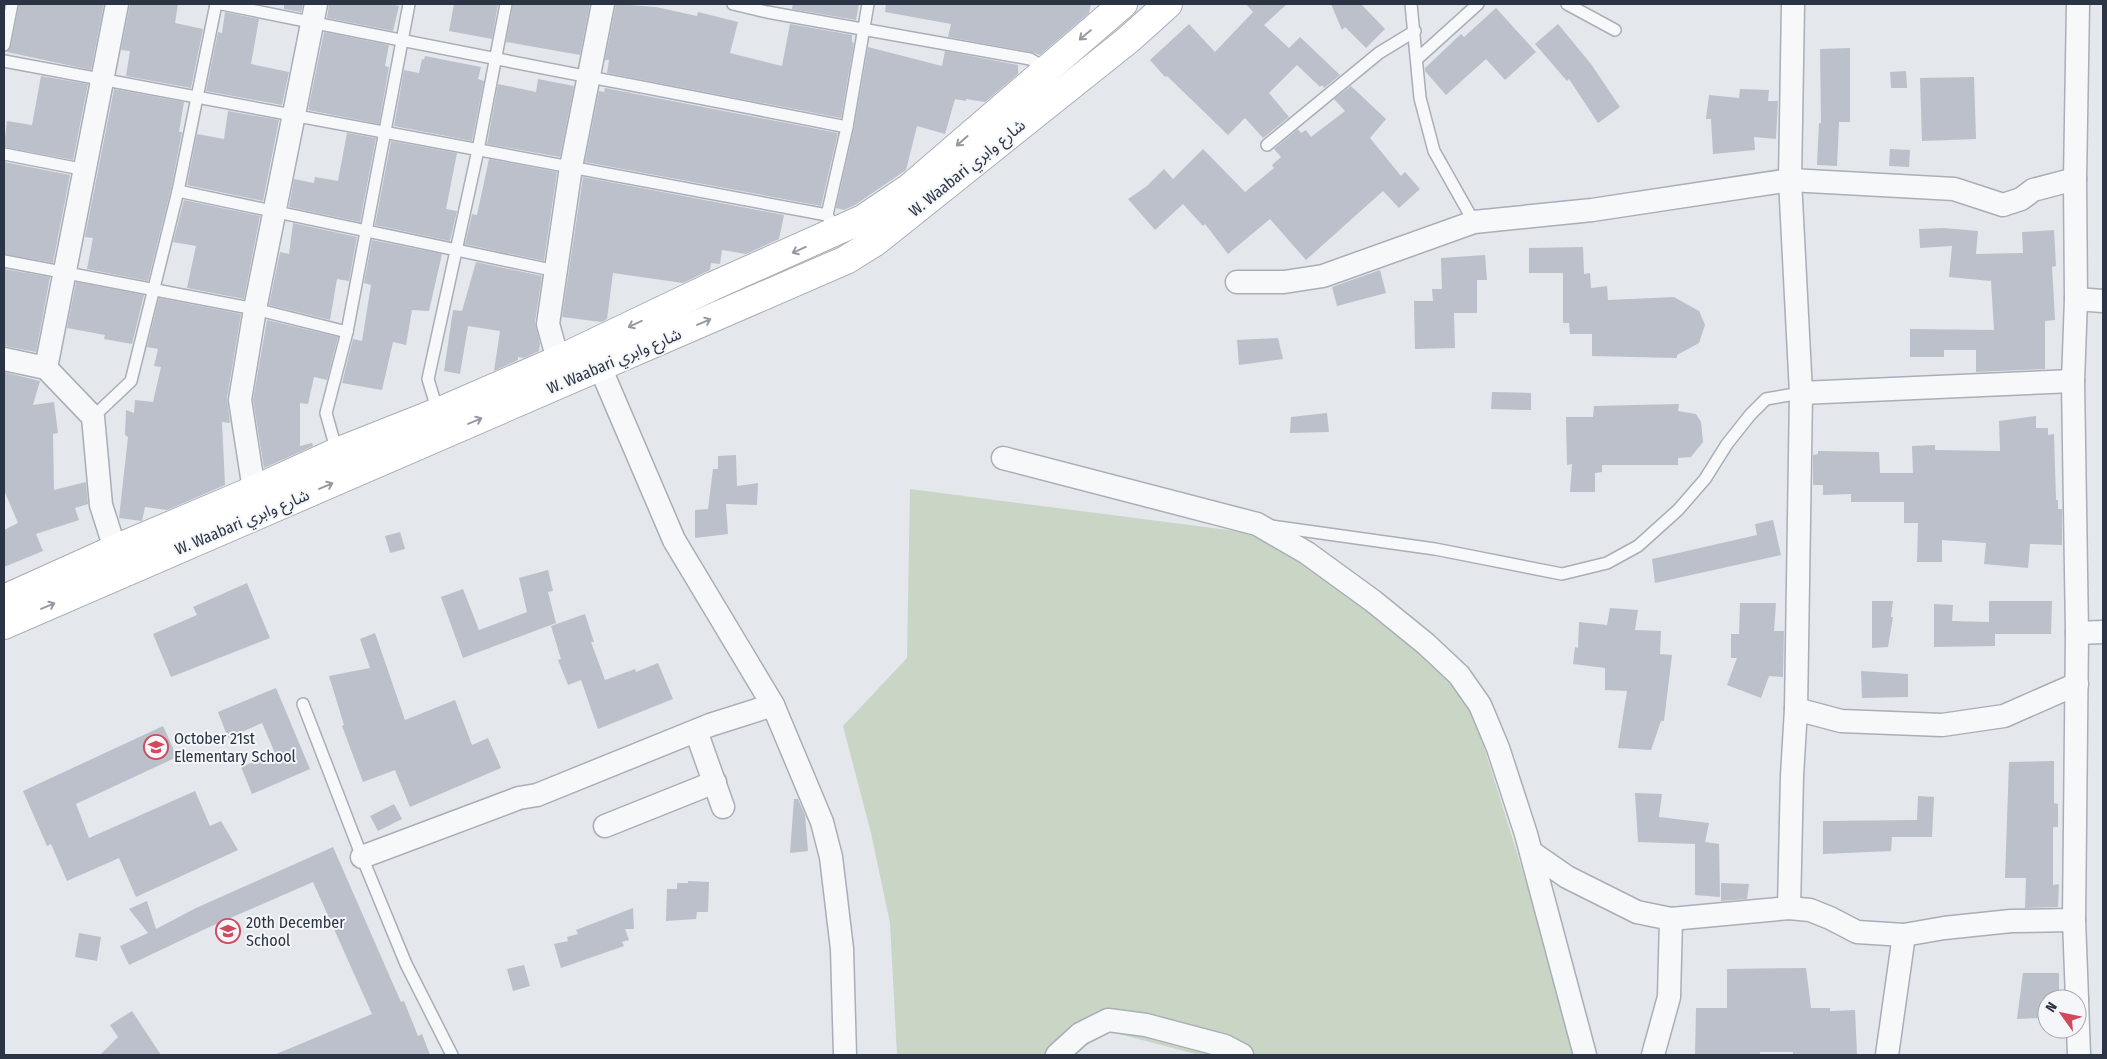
<svg xmlns="http://www.w3.org/2000/svg" width="2107" height="1059" font-family="'Fira Sans Condensed','Noto Sans Arabic',sans-serif">
<rect width="100%" height="100%" fill="#e4e7ec"/>
<polygon fill="#c9d6c5" points="910,489 1267,535 1465,686 1580,1055 1199,1055 1104,1030 1076,1055 897,1055 890,923 871,833 843,726 907,658"/>
<g fill="#bbc0ca">
<polygon points="19,4 104,4 91,70 7,52 11,46"/>
<polygon points="130,4 178,4 175,23 203,29 191,88 126,76 130,51 121,50"/>
<polygon points="284,4 303,4 301,12 284,9"/>
<polygon points="329,4 390,4 399,6 393,31 327,18"/>
<polygon points="454,4 498,4 492,39 449,31"/>
<polygon points="513,4 590,4 580,55 506,42"/>
<polygon points="616,4 656,7 697,16 698,12 738,22 730,53 782,66 790,24 852,35 852,42 854,43 841,118 607,73 609,60 605,60"/>
<polygon points="793,4 859,4 856,20 792,9"/>
<polygon points="886,4 1091,4 1089,13 1040,55 1031,52 948,37 951,24 885,12"/>
<polygon points="1246,4 1287,4 1264,25 1289,48 1300,37 1340,75 1324,88 1322,85 1320,87 1297,65 1269,93 1289,117 1263,138 1245,118 1228,135 1167,76 1165,77 1150,60 1189,24 1215,52 1253,12"/>
<polygon points="1331,4 1361,4 1385,29 1366,48 1345,27 1342,30"/>
<polygon points="1496,8 1536,52 1505,80 1486,59 1446,95 1425,71 1425,68 1461,34 1464,37"/>
<polygon points="225,12 259,19 251,64 289,72 282,105 206,91 218,32 222,33"/>
<polygon points="1558,24 1591,64 1620,107 1598,123 1569,79 1567,81 1535,44"/>
<polygon points="324,32 389,45 385,66 389,67 379,124 308,110"/>
<polygon points="868,47 942,66 945,51 1018,65 1018,74 985,102 966,99 966,101 955,99 945,134 917,126 906,170 855,205 844,210 836,208 854,128"/>
<polygon points="1850,48 1850,122 1839,122 1837,166 1817,165 1819,123 1821,123 1820,49"/>
<polygon points="425,56 481,67 478,79 484,81 472,141 394,126 404,70 419,73 422,59 424,60"/>
<polygon points="1906,71 1907,88 1891,88 1890,72"/>
<polygon points="41,76 88,84 73,160 4,147 7,121 32,125"/>
<polygon points="1974,77 1976,139 1922,141 1920,78"/>
<polygon points="538,79 574,86 560,157 487,144 498,84 536,92"/>
<polygon points="1351,86 1386,119 1370,138 1401,176 1405,172 1420,189 1399,208 1383,191 1306,260 1270,219 1228,254 1205,224 1203,226 1183,204 1155,230 1128,199 1147,186 1164,169 1173,179 1203,149 1245,192 1274,168 1272,165 1281,157 1274,149 1298,129 1301,133 1306,130 1311,137 1345,111 1334,99"/>
<polygon points="605,88 838,133 821,206 585,162 599,91 604,92"/>
<polygon points="114,89 184,102 179,132 182,132 171,189 148,281 87,269 93,238 85,237"/>
<polygon points="1740,89 1769,90 1768,101 1778,101 1776,139 1754,137 1755,150 1713,154 1711,119 1706,119 1709,95 1739,98"/>
<polygon points="228,111 279,120 263,201 187,185 197,134 224,139"/>
<polygon points="347,133 376,138 360,222 289,207 294,179 314,183 315,177 338,181"/>
<polygon points="391,141 457,153 446,209 457,211 450,241 375,225"/>
<polygon points="1890,149 1910,150 1909,167 1889,166"/>
<polygon points="489,159 557,172 544,261 465,244 472,214 477,215"/>
<polygon points="4,162 70,175 53,263 4,254"/>
<polygon points="583,177 784,215 779,239 746,254 722,250 720,264 711,263 710,270 683,283 613,273 607,319 602,322 562,317"/>
<polygon points="184,200 260,216 244,299 187,288 196,246 173,242"/>
<polygon points="293,223 357,237 349,281 337,279 330,320 269,305 280,252 289,254"/>
<polygon points="1944,228 1978,231 1976,254 2023,253 2022,232 2054,230 2056,266 2052,267 2055,320 2045,321 2045,369 1976,372 1976,350 1944,350 1944,357 1910,357 1910,329 1994,330 1991,281 1949,277 1952,246 1920,248 1919,229"/>
<polygon points="372,240 442,254 429,311 412,310 406,345 393,342 382,390 342,383 353,339 362,341 371,285 364,283"/>
<polygon points="1583,247 1584,274 1590,273 1591,288 1607,286 1608,300 1674,297 1699,311 1705,325 1699,343 1677,355 1677,358 1592,356 1592,334 1570,334 1569,323 1563,323 1563,273 1529,273 1529,248"/>
<polygon points="1485,255 1487,280 1477,280 1477,313 1454,313 1455,348 1415,349 1414,301 1433,301 1432,289 1442,289 1441,258"/>
<polygon points="476,262 542,276 535,322 540,344 539,351 524,358 518,357 518,360 494,371 500,331 468,326 460,374 444,371 453,310 462,311"/>
<polygon points="4,269 50,277 36,352 4,346"/>
<polygon points="1380,270 1386,293 1337,306 1332,287"/>
<polygon points="76,282 144,295 132,344 104,339 105,335 67,328"/>
<polygon points="159,298 241,314 227,398 230,423 222,422 225,485 167,510 145,507 142,521 119,518 128,437 125,435 126,410 134,413 135,400 153,402 161,367 154,366 158,349 147,347"/>
<polygon points="267,320 338,337 327,380 314,377 308,404 300,403 300,446 312,443 313,446 264,468 253,400"/>
<polygon points="1278,338 1283,359 1239,365 1237,340"/>
<polygon points="4,372 40,381 33,405 54,402 58,433 53,434 54,490 86,482 88,504 75,508 79,520 36,534 43,551 4,567 4,530 18,523 4,490"/>
<polygon points="1492,392 1531,393 1531,410 1491,409"/>
<polygon points="1679,404 1678,411 1696,414 1701,422 1703,442 1691,457 1678,458 1678,465 1602,465 1602,472 1595,473 1595,492 1570,492 1572,464 1567,465 1566,417 1593,417 1594,406"/>
<polygon points="1327,413 1329,432 1290,433 1291,417"/>
<polygon points="2036,416 2036,428 2048,428 2048,435 2054,434 2056,500 2058,500 2058,509 2062,509 2062,545 2030,544 2028,568 1984,564 1986,543 1942,540 1942,562 1917,562 1918,523 1904,523 1904,502 1851,502 1851,494 1823,495 1823,485 1813,485 1813,455 1818,454 1818,451 1879,452 1880,473 1913,473 1912,446 1935,445 1935,450 2000,451 1999,421"/>
<polygon points="736,455 737,486 758,483 757,505 726,504 728,534 695,538 695,510 708,509 713,469 718,469 718,456"/>
<polygon points="1773,520 1781,555 1655,583 1652,559 1757,535 1755,524"/>
<polygon points="400,532 405,549 390,553 385,536"/>
<polygon points="548,570 553,591 548,592 556,623 463,658 441,597 463,589 479,630 527,612 519,578"/>
<polygon points="247,583 270,638 171,677 153,634 197,615 193,607"/>
<polygon points="1872,601 1893,601 1891,617 1893,617 1888,647 1872,648"/>
<polygon points="1989,601 2052,601 2051,634 1995,634 1995,646 1934,647 1934,604 1953,605 1952,621 1989,622"/>
<polygon points="1740,603 1776,603 1774,631 1784,631 1783,677 1769,676 1761,698 1727,685 1737,658 1731,658 1731,634 1739,634"/>
<polygon points="1610,608 1638,610 1635,630 1661,631 1660,654 1672,655 1664,721 1661,721 1651,750 1618,748 1627,691 1605,690 1605,668 1573,664 1575,647 1578,648 1579,622 1607,625"/>
<polygon points="585,614 594,642 591,642 605,680 635,669 636,672 658,663 673,699 598,729 581,680 568,685 558,660 561,659 551,626"/>
<polygon points="375,633 405,720 455,700 472,745 488,738 501,768 410,807 395,770 363,782 342,726 344,725 329,676 370,668 360,639"/>
<polygon points="1861,671 1908,674 1908,697 1862,698"/>
<polygon points="276,688 310,769 252,794 241,767 275,753 262,723 228,738 218,712"/>
<polygon points="163,726 177,757 76,804 89,838 195,791 210,826 221,821 238,850 136,897 119,858 67,881 51,844 47,846 23,791"/>
<polygon points="2054,761 2054,803 2058,804 2058,827 2053,827 2053,885 2059,884 2058,907 2025,908 2026,878 2005,878 2009,762"/>
<polygon points="1635,793 1662,794 1659,817 1709,823 1705,842 1719,844 1720,897 1695,895 1695,844 1638,842"/>
<polygon points="1918,796 1934,797 1932,837 1892,837 1891,851 1823,854 1823,821 1917,820"/>
<polygon points="794,799 798,799 805,815 808,851 790,853"/>
<polygon points="394,804 402,819 378,831 370,816"/>
<polygon points="333,847 401,1002 404,1001 418,1036 422,1034 430,1055 274,1055 372,1014 313,882 205,929 129,965 120,946 148,933 129,909 147,901 156,929 196,908"/>
<polygon points="688,881 709,882 708,912 697,912 696,919 666,921 667,889 677,889 677,883 688,883"/>
<polygon points="1721,883 1749,884 1747,899 1721,901"/>
<polygon points="633,908 634,929 625,929 629,940 622,942 624,946 561,968 554,944 568,941 567,937 578,934 576,930"/>
<polygon points="79,933 101,937 97,961 75,957"/>
<polygon points="524,965 530,986 513,991 507,969"/>
<polygon points="1806,968 1811,1008 1830,1008 1830,1011 1855,1010 1857,1055 1793,1055 1793,1052 1760,1052 1760,1055 1695,1055 1696,1008 1727,1008 1727,969"/>
<polygon points="2023,973 2059,973 2059,999 2042,999 2044,1018 2017,1019"/>
<polygon points="132,1011 161,1055 100,1055 118,1037 110,1025"/>
</g>
<g fill="none" stroke-linecap="round" stroke-linejoin="round">
<defs>
<g id="service">
<path d="M222 4C430 47 639 86 847 127"/>
<polyline points="733,4 767,12 1030,59 1046,68"/>
<polyline points="1411,4 1420,98 1434,151 1474,222"/>
<polyline points="1567,4 1615,30"/>
<polyline points="4,45 12,4"/>
<polyline points="1417,59 1478,4"/>
<polyline points="4,61 827,215"/>
<polyline points="1267,145 1379,53 1415,31"/>
<polyline points="4,154 86,170"/>
<polyline points="178,191 556,271"/>
<polyline points="830,220 827,215 847,127 868,4"/>
<polyline points="4,261 255,309 347,332"/>
<polyline points="438,412 428,379 478,150 506,4"/>
<polyline points="93,417 131,381 178,191 216,4"/>
<polyline points="337,452 326,413 347,332 409,4"/>
<polyline points="1271,526 1435,549 1562,574 1607,563 1638,546 1678,510 1705,479 1727,444 1750,415 1766,399 1801,393"/>
<polyline points="303,704 362,857 406,964 452,1055"/>
</g>
<g id="minor">
<polyline points="1237,282 1284,282 1323,276 1474,222 1592,210 1790,180 1954,189 2003,205 2021,199 2033,190 2075,179"/>
<polyline points="2076,299 2103,301"/>
<polyline points="4,359 46,368 93,417 101,505 115,549"/>
<polyline points="558,360 548,324 571,167 603,4"/>
<polyline points="600,367 674,540 773,705 822,822 831,857 842,949 845,1055"/>
<polyline points="46,368 117,4"/>
<polyline points="1801,393 2073,381"/>
<polyline points="1003,458 1257,524 1307,553 1373,601 1426,644 1459,675 1480,705 1498,748 1526,834 1585,1055"/>
<polyline points="254,490 240,400 255,309 316,4"/>
<polyline points="2077,633 2103,632"/>
<polyline points="1796,709 1841,721 1942,725 2004,716 2077,684"/>
<polyline points="696,731 723,807"/>
<polyline points="605,826 715,782"/>
<polyline points="1531,852 1567,877 1637,912 1671,919 1789,908 1810,910 1830,918 1857,932 1904,935 1944,928 2011,921 2074,920"/>
<polyline points="362,857 519,798 537,795 710,725 773,705"/>
<polyline points="1789,908 1792,776 1796,709 1801,393 1790,180 1793,4"/>
<polyline points="2077,999 2074,920 2077,633 2073,381 2076,299 2075,179 2078,4"/>
<polyline points="2077,1000 2079,1055"/>
<polyline points="1057,1055 1080,1034 1108,1020 1146,1025 1225,1046 1242,1055"/>
<polyline points="1653,1055 1669,997 1671,919"/>
<polyline points="1887,1055 1904,935"/>
</g>
<g id="secondary">
<polyline points="4,599 115,549 254,490 337,452 438,412 558,360 713,286 863,219 909,188 1123,4"/>
<polyline points="4,625 846,260 875,242 1128,40 1168,4"/>
</g>
</defs>
<use href="#service" stroke="#a9aeb7" stroke-width="14"/>
<use href="#minor" stroke="#a9aeb7" stroke-width="25"/>
<use href="#secondary" stroke="#a9aeb7" stroke-width="30"/>
<use href="#service" stroke="#f7f8fa" stroke-width="11"/>
<use href="#minor" stroke="#f7f8fa" stroke-width="22"/>
<use href="#secondary" stroke="#fff" stroke-width="28"/>
</g>
<defs><path id="oneway-shaft" d="M-6 0H5M1.5-3L5.5 0L1.5 3" fill="none" stroke-width="1.6" stroke-linecap="round" stroke-linejoin="round" transform="scale(1.25)"/></defs>
<g stroke="#959aa2">
<use href="#oneway-shaft" transform="translate(1085 35) rotate(140)"/>
<use href="#oneway-shaft" transform="translate(962 141) rotate(139)"/>
<use href="#oneway-shaft" transform="translate(799 250) rotate(156)"/>
<use href="#oneway-shaft" transform="translate(704 322) rotate(-23)"/>
<use href="#oneway-shaft" transform="translate(635 324) rotate(155)"/>
<use href="#oneway-shaft" transform="translate(475 421) rotate(-23)"/>
<use href="#oneway-shaft" transform="translate(326 486) rotate(-23)"/>
<use href="#oneway-shaft" transform="translate(48 606) rotate(-23)"/>
</g>
<defs>
<symbol id="school-ring" viewBox="-11 -11 22 22"><circle r="9.5" fill="#f4f6f9" stroke="#d1495b" stroke-width="1.5"/><path d="M0-5L7-2L0 1L-7-2ZM-4 1L0 2.5L4 1V4Q0 6-4 4Z" fill="#d1495b"/></symbol>
</defs>
<g fill-rule="evenodd">
<use href="#school-ring" x="142" y="733" width="28" height="28"/>
<use href="#school-ring" x="214" y="917" width="28" height="28"/>
</g>
<g text-anchor="middle" dominant-baseline="central" stroke-width="4" stroke-linejoin="round" paint-order="stroke">
<g font-size="16" fill="#2b3445" stroke="#f4f6f9">
<text transform="translate(967 168) rotate(-39)">W. Waabari شارع وابري</text>
<text transform="translate(614 361) rotate(-23)">W. Waabari شارع وابري</text>
<text transform="translate(242 522) rotate(-23)">W. Waabari شارع وابري</text>
</g>
<g font-size="16" fill="#2b3445" stroke="#f4f6f9" text-anchor="start">
<text x="174" y="738">October 21st<tspan x="174" dy="18">Elementary School</tspan></text>
<text x="246" y="922">20th December<tspan x="246" dy="18">School</tspan></text>
</g>
</g>
<rect width="2107" height="1059" fill="none" stroke="#2b3445" stroke-width="10"/>
<g transform="translate(2062 1014) rotate(303)"><circle r="24" fill="#f4f6f9" stroke="#a4a8b1"/>
<path d="M0-4L9 19L0 12L-9 19Z" fill="#d1495b"/>
<text y="-8" font-size="14" font-weight="bold" text-anchor="middle" fill="#2b3445">N</text>
</g>
</svg>
